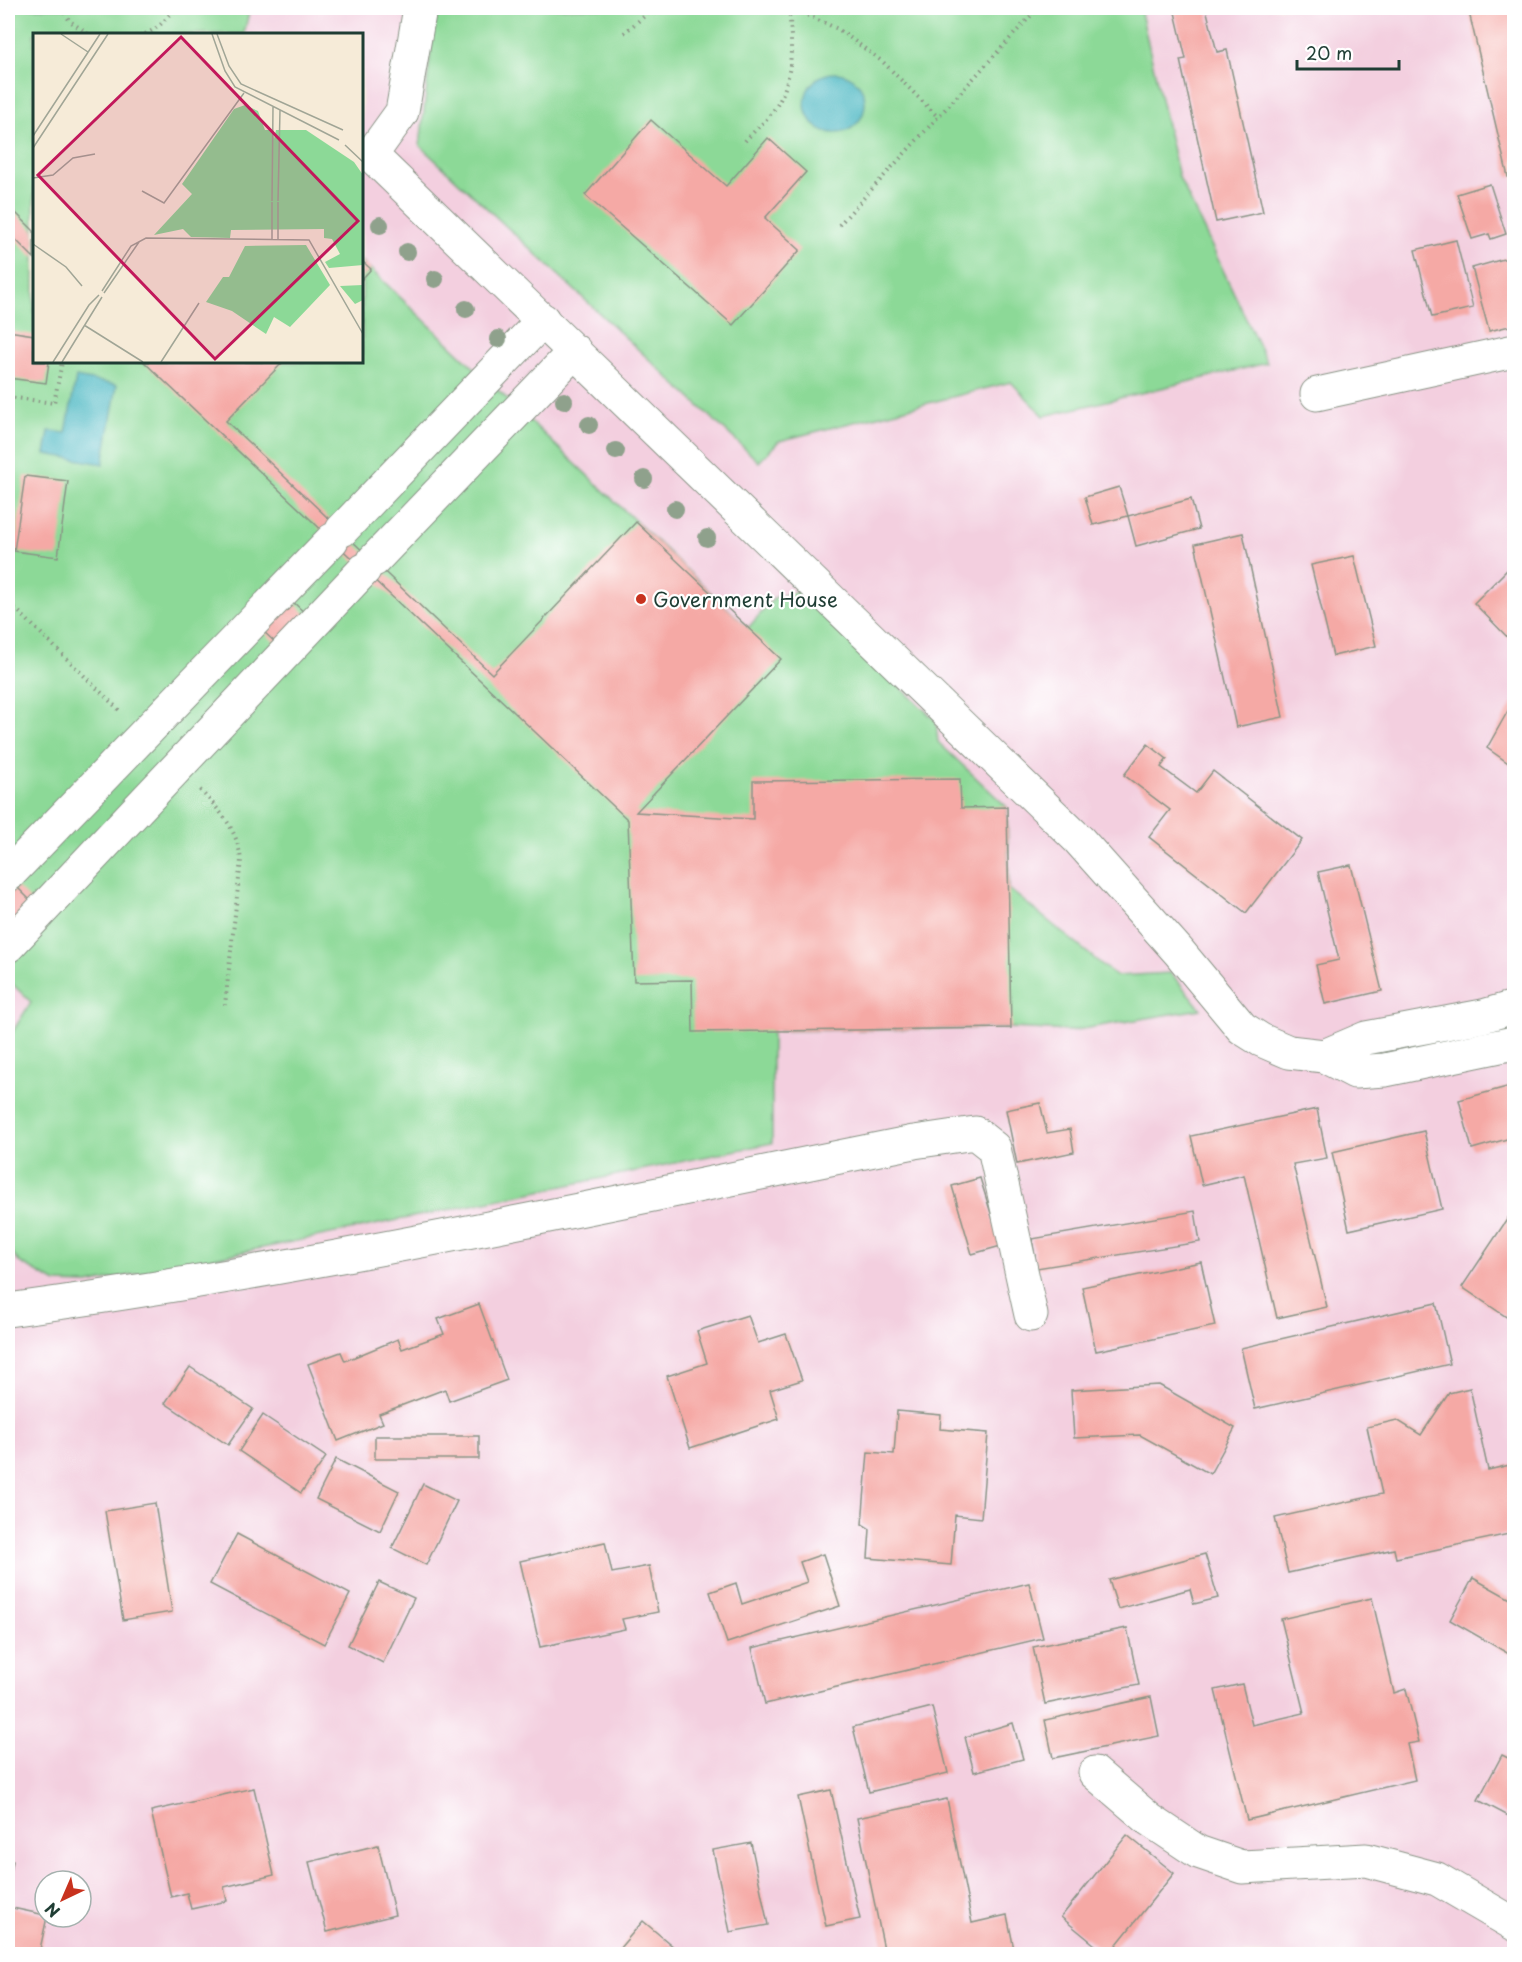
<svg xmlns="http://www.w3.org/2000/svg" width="1522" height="1962" font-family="'Playpen Sans',sans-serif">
<rect width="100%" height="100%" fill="#fff"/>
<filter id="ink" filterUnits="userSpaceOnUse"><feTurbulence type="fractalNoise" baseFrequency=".0167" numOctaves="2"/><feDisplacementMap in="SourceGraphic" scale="12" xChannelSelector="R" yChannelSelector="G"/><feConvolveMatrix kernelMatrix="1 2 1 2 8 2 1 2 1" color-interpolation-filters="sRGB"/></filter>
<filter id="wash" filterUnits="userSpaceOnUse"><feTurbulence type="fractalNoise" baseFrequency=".008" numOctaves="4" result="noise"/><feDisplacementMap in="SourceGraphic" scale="24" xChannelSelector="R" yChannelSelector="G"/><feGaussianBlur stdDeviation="1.35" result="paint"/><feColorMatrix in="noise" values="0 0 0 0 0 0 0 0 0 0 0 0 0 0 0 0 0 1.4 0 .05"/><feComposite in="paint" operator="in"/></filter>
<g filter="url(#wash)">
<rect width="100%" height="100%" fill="#f6ebd8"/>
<path fill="#f3cfdf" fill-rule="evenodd" d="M8 8H1514V1954H8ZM34 34H362V362H34ZM45 1881H81V1917H45Z"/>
<g fill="#8cd997" stroke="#568b66" stroke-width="1.5">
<polygon points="8,8 250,8 244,34 34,34 34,362 362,362 362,261 748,628 774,598 800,591 936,721 938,742 1007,807 1009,889 1116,976 1171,973 1201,1009 1070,1031 1011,1028 772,1031 772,1143 88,1284 56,1283 19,1262 8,1247 8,1039 31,1002 8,980 8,928 17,887 8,896"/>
<polygon points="439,8 1140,8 1179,177 1267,363 1044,416 1011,382 779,441 759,462 420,146 433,31"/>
</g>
<g fill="#47b6c1" stroke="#337a7a" stroke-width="1.5">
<circle cx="835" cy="103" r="30"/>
<polygon points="76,377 117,385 103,464 45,454 49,431 66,433"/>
</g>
<g id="blocks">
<g fill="#f5a9a5">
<polygon points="1174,8 1206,8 1217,52 1227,50 1263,212 1216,222 1180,60 1186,59"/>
<polygon points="1468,8 1514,8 1514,175 1508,177"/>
<polygon points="651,120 726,186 768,138 806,172 765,218 800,250 733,325 585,195"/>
<polygon points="1490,184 1506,234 1491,239 1489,234 1472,239 1457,194"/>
<polygon points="8,205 34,231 34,258 8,232"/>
<polygon points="1456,240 1473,308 1432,317 1415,250"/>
<polygon points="1514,256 1514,325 1489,331 1472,268"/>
<polygon points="362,261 371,269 362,279"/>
<polygon points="8,331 34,335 34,362 49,362 46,383 8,378"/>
<polygon points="144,362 283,362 226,421 492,674 636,522 781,659 636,812 753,819 753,781 960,779 961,808 1007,807 1011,1028 693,1032 692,980 634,981 628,820"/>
<polygon points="25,476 68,481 58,557 14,551"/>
<polygon points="1119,487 1128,516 1093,525 1085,497"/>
<polygon points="1191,499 1199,529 1136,546 1128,516"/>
<polygon points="1243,533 1283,717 1236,727 1195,544"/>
<polygon points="1354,556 1376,646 1333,656 1311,565"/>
<polygon points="1512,565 1514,568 1514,644 1474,603"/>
<polygon points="291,600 308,616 279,646 262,630"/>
<polygon points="1514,700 1514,767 1487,748"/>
<polygon points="1148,744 1167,759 1161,767 1196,793 1213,771 1302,840 1246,913 1149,837 1170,810 1124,775"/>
<polygon points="1351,865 1382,991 1325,1004 1316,965 1339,960 1318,872"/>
<polygon points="17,887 32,902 8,928 8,896"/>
<polygon points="1514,1085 1514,1137 1472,1149 1459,1100"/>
<polygon points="1040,1103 1047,1133 1070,1129 1074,1152 1017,1164 1006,1110"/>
<polygon points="1317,1109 1327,1158 1293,1164 1327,1307 1277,1318 1244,1175 1202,1185 1191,1136"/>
<polygon points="1424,1131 1442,1209 1349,1230 1332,1152"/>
<polygon points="980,1178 1001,1246 972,1254 952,1186"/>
<polygon points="1514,1209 1514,1322 1462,1287"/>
<polygon points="1195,1211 1200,1242 1037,1268 1032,1239"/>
<polygon points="1201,1262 1215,1326 1096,1351 1082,1287"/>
<polygon points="1436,1303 1450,1364 1255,1409 1241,1348"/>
<polygon points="479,1304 507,1380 449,1401 445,1389 379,1414 383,1423 338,1441 308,1364 341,1352 345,1361 398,1339 402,1349 444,1334 438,1319"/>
<polygon points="748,1315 758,1343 786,1334 802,1380 770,1390 779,1419 690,1448 667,1376 707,1363 697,1331"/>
<polygon points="190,1367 253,1409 228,1445 165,1403"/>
<polygon points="1159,1385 1235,1428 1210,1474 1140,1435 1074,1438 1071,1390"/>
<polygon points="1470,1388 1488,1470 1514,1464 1514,1533 1396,1558 1394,1549 1288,1573 1275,1518 1382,1494 1367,1427 1397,1420 1421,1435 1449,1393"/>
<polygon points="897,1411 941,1415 940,1429 988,1433 981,1518 955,1515 951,1565 868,1558 870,1529 862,1524 868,1452 894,1454"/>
<polygon points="263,1415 326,1457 301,1493 239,1451"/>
<rect x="375" y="1436" width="104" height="23"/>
<polygon points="336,1459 399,1491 380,1531 316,1499"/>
<polygon points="423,1484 457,1501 426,1565 392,1548"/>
<polygon points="155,1503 172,1612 123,1620 105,1511"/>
<polygon points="237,1534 350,1594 324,1644 210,1584"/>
<polygon points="605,1542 612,1573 649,1566 658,1612 622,1619 625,1629 540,1647 520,1561"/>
<polygon points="823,1554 840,1606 727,1643 710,1592 736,1583 742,1604 807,1582 800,1562"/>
<polygon points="1205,1554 1218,1598 1194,1604 1190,1589 1118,1609 1109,1580"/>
<polygon points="1473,1578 1514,1601 1514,1657 1450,1620"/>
<polygon points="379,1582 414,1598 383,1663 348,1645"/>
<polygon points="1029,1583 1043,1638 765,1704 752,1648"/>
<polygon points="1372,1598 1394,1693 1406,1689 1419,1742 1407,1744 1415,1780 1247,1820 1215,1690 1242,1684 1252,1725 1304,1713 1281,1619"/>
<polygon points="1127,1628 1139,1685 1045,1704 1033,1647"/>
<polygon points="1151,1697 1159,1736 1053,1758 1045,1720"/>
<polygon points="932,1707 948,1773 869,1792 853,1727"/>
<polygon points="1013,1723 1023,1759 974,1772 965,1737"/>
<polygon points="1502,1755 1514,1761 1514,1819 1478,1800"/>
<polygon points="254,1788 274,1875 224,1887 227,1901 191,1909 187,1893 171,1897 151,1811"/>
<polygon points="831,1790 860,1919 826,1926 798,1797"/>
<polygon points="947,1799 972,1923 1007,1915 1015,1954 885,1954 857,1818"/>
<polygon points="1127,1835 1174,1873 1109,1954 1106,1954 1061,1917"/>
<polygon points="751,1843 768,1925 730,1932 713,1850"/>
<polygon points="378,1845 395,1915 327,1932 309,1862"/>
<polygon points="8,1860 13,1861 9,1883 8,1883"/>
<polygon points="8,1907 45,1915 47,1917 39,1954 8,1954"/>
<polygon points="643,1921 682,1954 625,1954 619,1949"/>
</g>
</g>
</g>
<g filter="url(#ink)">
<use href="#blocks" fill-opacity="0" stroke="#8a9486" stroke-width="1.5"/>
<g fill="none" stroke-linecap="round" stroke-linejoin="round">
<defs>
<g id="minor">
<polyline points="420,8 402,112 371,155 1079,840 1179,952 1242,1028 1261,1040 1289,1052 1324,1056 1355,1072 1385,1070 1514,1043"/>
<polyline points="1317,394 1514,351"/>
<polyline points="342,530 543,320"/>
<polyline points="374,560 575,351"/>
<polyline points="8,875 332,540"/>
<polyline points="8,946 364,570"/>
<polyline points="1324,1056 1366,1038 1483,1016 1514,1007"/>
<path d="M8 1310C312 1269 613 1202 914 1142L975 1133 994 1148 1031 1315"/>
<polyline points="1095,1773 1150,1820 1198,1852 1242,1867 1366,1860 1437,1879 1514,1924"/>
</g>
</defs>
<use href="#minor" stroke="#8a9486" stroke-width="35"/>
<g stroke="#8a9486" stroke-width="4" stroke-dasharray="1.5 4.5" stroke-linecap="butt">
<polyline points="61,8 70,21 88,34"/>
<polyline points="543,8 546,10"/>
<polyline points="791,8 838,29 883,62 938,117"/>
<polyline points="624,33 654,8"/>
<path d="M145 34C158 29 167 19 174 8"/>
<path d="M745 141C754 131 765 122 773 111 795 82 792 41 789 8"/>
<polyline points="839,225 1038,8"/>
<polyline points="8,397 54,403 62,362"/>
<polyline points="15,608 119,710"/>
<path d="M200 790C221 812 237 828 241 860L225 1005"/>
</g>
<use href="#minor" stroke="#fff" stroke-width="33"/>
</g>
<g fill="#8fa18c">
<circle cx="380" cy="225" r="9"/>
<circle cx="407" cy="252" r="9"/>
<circle cx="435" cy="279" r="9"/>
<circle cx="466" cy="309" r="9"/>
<circle cx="498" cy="339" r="9"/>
<circle cx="564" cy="401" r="9"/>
<circle cx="589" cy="425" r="9"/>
<circle cx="616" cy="451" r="9"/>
<circle cx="644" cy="479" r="9"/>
<circle cx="675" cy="509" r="9"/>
<circle cx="707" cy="538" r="9"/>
</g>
</g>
<circle fill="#c8321e" stroke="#fff" stroke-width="2" cx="641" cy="599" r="6"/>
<g text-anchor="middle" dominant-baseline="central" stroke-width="4.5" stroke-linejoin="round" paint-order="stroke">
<g font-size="20" fill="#1f3d34" stroke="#fff" text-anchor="start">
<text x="653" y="599">Government House</text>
</g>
</g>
<g transform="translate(33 33)">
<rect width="330" height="330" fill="#f6ebd8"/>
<path d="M212 72 225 78 232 97H240L241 106 243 97H273L321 129 330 142V232L296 235 292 229 307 221 299 206 291 205V196L198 197 197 205 158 204 150 196 121 202 159 161 149 151 201 76ZM273 212 297 252 257 294 241 284 233 301 199 278 173 269 190 244H196L212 213ZM330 252V267L322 271 307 253Z" fill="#8cd997"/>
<path fill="none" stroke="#a0a596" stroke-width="1.5" d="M28 1 55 19M179 1 192 38 202 54 306 107M184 1 196 33 208 51 310 97M0 103 67 1M312 112 330 129M0 115 75 1M0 145 20 142 40 125 62 121M109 158 131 170 211 60M239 168 240 74M245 168 247 77M239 169V207M245 169V207M0 211 33 234 49 253M69 258 98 213 113 205 276 207 330 301M71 260 106 209M51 292 110 329M20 329 56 272 66 262M29 329 69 264M128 329 166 270"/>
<path fill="#c2185b" fill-opacity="0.15" stroke="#c2185b" stroke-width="3" d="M148 4 325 188 182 326 5 142Z"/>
<rect width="330" height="330" fill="none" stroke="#1f3d34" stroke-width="3"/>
</g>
<rect width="1522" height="1962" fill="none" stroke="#fff" stroke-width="30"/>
<g transform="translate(63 1899) rotate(224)"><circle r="28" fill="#ffffff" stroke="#a5b1ae" stroke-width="1.5"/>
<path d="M0-4.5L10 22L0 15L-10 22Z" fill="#c8321e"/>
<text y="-9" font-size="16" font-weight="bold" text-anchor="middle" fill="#1f3d34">N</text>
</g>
<path d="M1297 60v9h102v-9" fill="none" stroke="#1f3d34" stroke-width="3"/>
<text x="1306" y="60" font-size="18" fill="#1f3d34" stroke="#ffffff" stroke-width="4.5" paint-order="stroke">20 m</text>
</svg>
